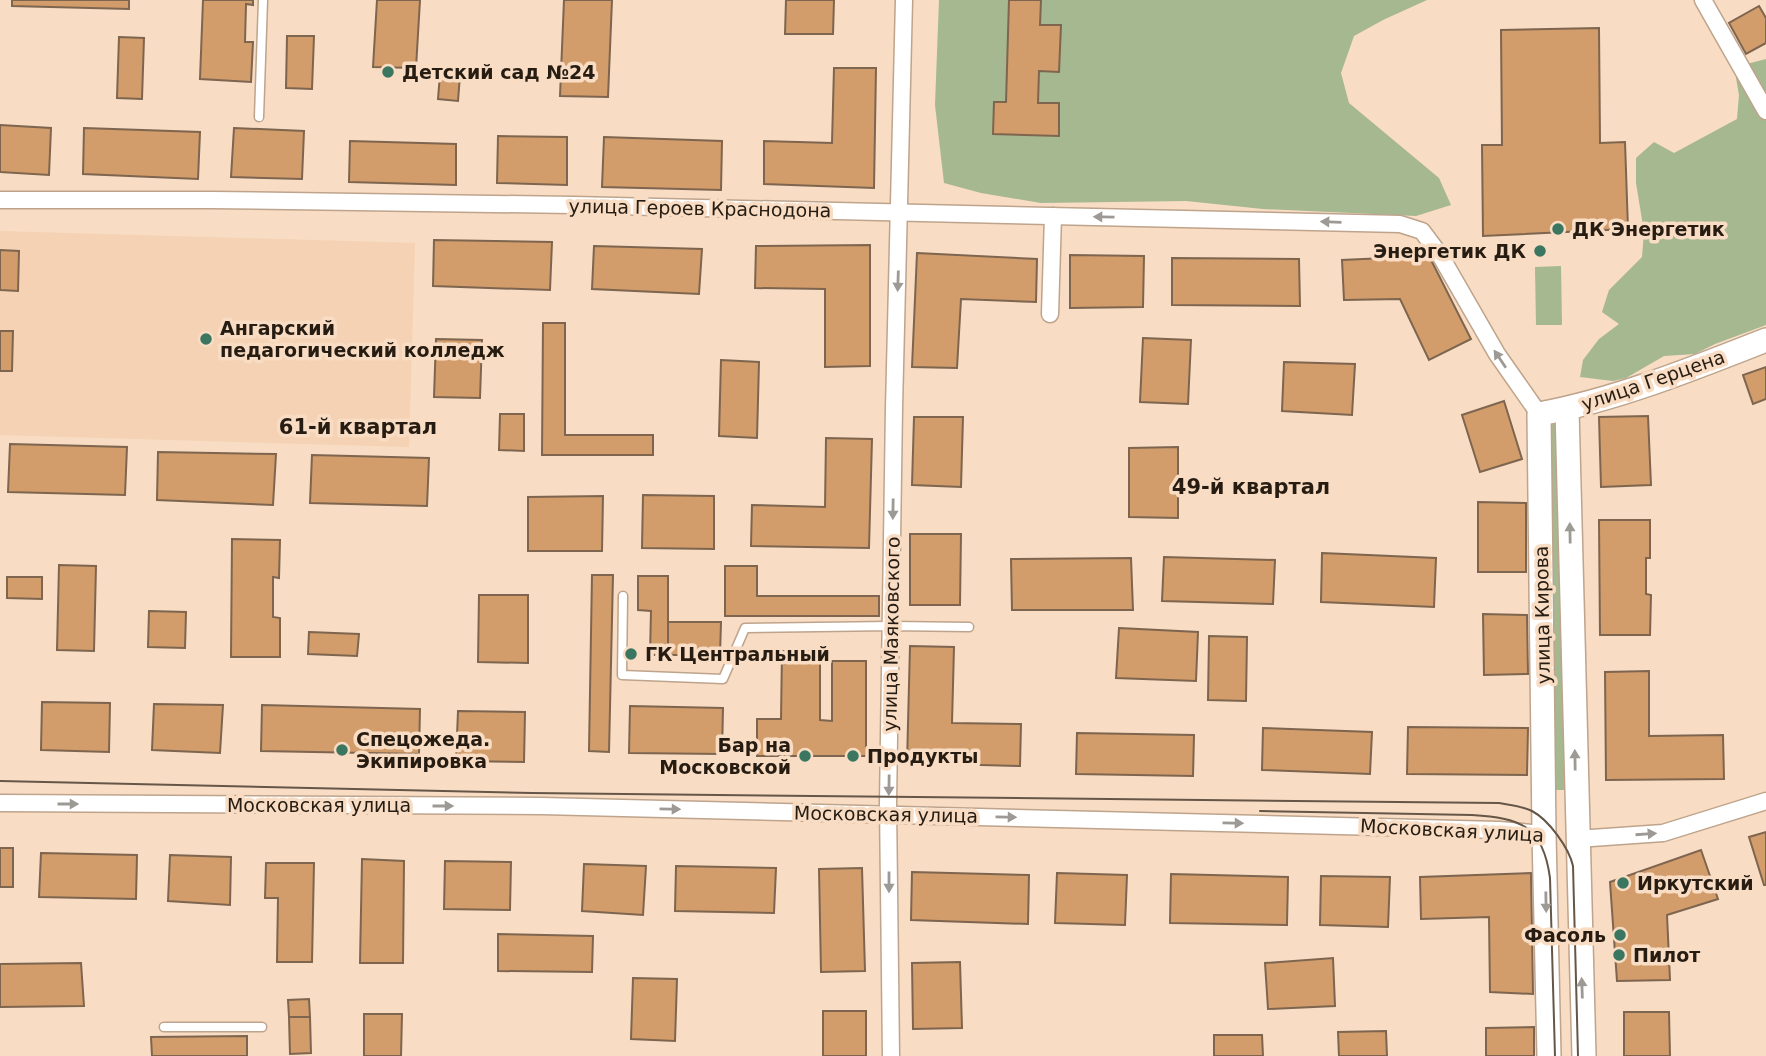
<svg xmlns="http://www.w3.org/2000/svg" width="1766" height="1056" font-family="'DejaVu Sans',sans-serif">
<rect width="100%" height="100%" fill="#f8dcc3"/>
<polygon fill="#f4d2b3" points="0,231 415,243 409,447 0,435"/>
<g fill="#a5b890">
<polygon points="939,0 1427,0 1383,20 1354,36 1341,73 1349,103 1439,178 1451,205 1416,216 1263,209 1186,201 1041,203 981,193 944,183 935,105"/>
<polygon points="1766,59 1766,325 1715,344 1695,354 1664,356 1626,378 1613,381 1580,377 1583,360 1599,339 1619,324 1602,312 1609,290 1642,257 1644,232 1636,183 1636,158 1654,142 1674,153 1737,119 1739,95 1736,78 1743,65"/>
<polygon points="1561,266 1562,325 1536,325 1535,267"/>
<polygon points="1546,423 1563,423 1569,790 1552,790"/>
</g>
<g fill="#d29d6b" stroke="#7e654f" stroke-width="2">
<polygon points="12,0 129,0 129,9 12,6"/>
<polygon points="203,0 253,0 253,5 246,4 245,42 253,42 251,82 200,79"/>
<polygon points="377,0 420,0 416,68 373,67"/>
<polygon points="564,0 612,0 608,97 560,96"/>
<polygon points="786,0 834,0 833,34 785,34"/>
<polygon points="1009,0 1041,0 1040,25 1061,25 1059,72 1039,71 1038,103 1059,103 1059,136 993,134 994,102 1006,102"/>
<polygon points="1759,6 1766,18 1766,43 1746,54 1729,23"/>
<polygon points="1599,28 1600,143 1625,142 1628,229 1483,236 1482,145 1502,145 1501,30"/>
<polygon points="287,36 314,36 312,89 286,88"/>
<polygon points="119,37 144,38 142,99 117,98"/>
<polygon points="834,68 876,68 874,188 764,184 764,141 832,143"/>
<polygon points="440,74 460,75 458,101 438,99"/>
<polygon points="0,125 51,128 49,175 0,172"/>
<polygon points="84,128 200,132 198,179 83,174"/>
<polygon points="234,128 304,131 302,179 231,177"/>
<polygon points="498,136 567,137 567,185 497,183"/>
<polygon points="604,137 722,141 721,190 602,187"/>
<polygon points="350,141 456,144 456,185 349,182"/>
<polygon points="434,240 552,242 550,290 433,286"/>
<polygon points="870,245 870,366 825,367 825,289 755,288 756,246"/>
<polygon points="594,246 702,249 699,294 592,289"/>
<polygon points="0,250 19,251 18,291 0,290"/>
<polygon points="917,253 1037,259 1036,302 961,299 957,368 912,367"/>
<polygon points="1070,255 1144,256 1143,307 1070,308"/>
<polygon points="1429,256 1471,339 1429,360 1400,299 1344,300 1342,260"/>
<polygon points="1172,258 1299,259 1300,306 1172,305"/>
<polygon points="543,323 565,323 565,435 653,435 653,455 542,455"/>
<polygon points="0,331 13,331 12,371 0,371"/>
<polygon points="1143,338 1191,340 1188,404 1140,402"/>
<polygon points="436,339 482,340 480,398 434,397"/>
<polygon points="721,360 759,362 757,438 719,436"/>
<polygon points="1284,362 1355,364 1352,415 1282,411"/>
<polygon points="1766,367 1766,399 1753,404 1743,375"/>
<polygon points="1504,401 1522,459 1480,472 1462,415"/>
<polygon points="500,414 524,414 524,451 499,450"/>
<polygon points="1648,416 1651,485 1601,487 1599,417"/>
<polygon points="914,417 963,417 961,487 912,485"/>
<polygon points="826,438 872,439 869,548 751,546 752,505 825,507"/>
<polygon points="10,444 127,447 125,495 8,492"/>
<polygon points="1178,447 1178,518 1129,517 1129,448"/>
<polygon points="158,452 276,454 273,505 157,500"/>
<polygon points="312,455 429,458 427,506 310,503"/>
<polygon points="643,495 714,496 714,549 642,548"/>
<polygon points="603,496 602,551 528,551 528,497"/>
<polygon points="1478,502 1526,503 1526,572 1478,572"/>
<polygon points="1599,520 1650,520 1650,558 1646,558 1646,594 1651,595 1650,635 1600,635"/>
<polygon points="910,534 961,534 960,605 910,605"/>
<polygon points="232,539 280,540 279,578 273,577 273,617 280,618 280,657 231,657"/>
<polygon points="1322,553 1436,558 1434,607 1321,602"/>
<polygon points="1164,557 1275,560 1273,604 1162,601"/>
<polygon points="1131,558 1133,610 1012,610 1011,559"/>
<polygon points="59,565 96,566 94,651 57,650"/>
<polygon points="725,566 757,566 757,596 879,596 879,616 725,616"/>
<polygon points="592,575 613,575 609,752 589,751"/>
<polygon points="638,576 668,576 668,655 650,655 651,611 638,610"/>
<polygon points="7,577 42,577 42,599 7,598"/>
<polygon points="479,595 528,595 528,663 478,662"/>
<polygon points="149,611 186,612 185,648 148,647"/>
<polygon points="1483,614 1527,615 1528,674 1484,675"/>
<polygon points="668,622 721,622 720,655 668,655"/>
<polygon points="1119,628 1198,632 1196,681 1116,678"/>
<polygon points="309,632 359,634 357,656 308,654"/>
<polygon points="1209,636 1247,637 1246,701 1208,700"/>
<polygon points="910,646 954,647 952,723 1021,724 1020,766 907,763"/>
<polygon points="782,651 820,651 820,720 832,721 832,661 866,661 866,756 757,756 757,719 781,719"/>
<polygon points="1649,671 1649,736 1723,735 1724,779 1606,780 1605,672"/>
<polygon points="42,702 110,703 109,752 41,750"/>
<polygon points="154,704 223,705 220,753 152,750"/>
<polygon points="262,705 420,709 419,754 261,751"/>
<polygon points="630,706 723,708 722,754 629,753"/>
<polygon points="458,711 525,712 524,762 456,761"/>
<polygon points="1408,727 1528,728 1527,775 1407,774"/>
<polygon points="1263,728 1372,732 1370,774 1262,770"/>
<polygon points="1077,733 1194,735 1193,776 1076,774"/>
<polygon points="1766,832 1766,885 1764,885 1749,837"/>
<rect x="0" y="848" width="13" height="39"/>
<polygon points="1701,850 1718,899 1667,915 1670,980 1617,981 1610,882"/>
<polygon points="41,853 137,855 136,899 39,897"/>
<polygon points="170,855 231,857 230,905 168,901"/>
<polygon points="362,859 404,861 403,963 360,963"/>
<polygon points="445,861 511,862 510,910 444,909"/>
<polygon points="266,863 314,863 312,962 277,962 278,898 265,898"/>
<polygon points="584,864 646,866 643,915 582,911"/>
<polygon points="676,866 776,868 774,913 675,911"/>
<polygon points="862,868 865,971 821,972 819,869"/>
<polygon points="912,872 1029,875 1028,924 911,920"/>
<polygon points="1057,873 1127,875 1125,925 1055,923"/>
<polygon points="1531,873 1533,994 1490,992 1489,917 1421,919 1420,877"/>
<polygon points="1171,874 1288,877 1287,925 1170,923"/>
<polygon points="1321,876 1390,877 1388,927 1320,925"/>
<polygon points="498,934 593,936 592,972 498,971"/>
<polygon points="1333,958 1335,1006 1268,1009 1265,963"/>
<polygon points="960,962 962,1028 913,1029 912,963"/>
<polygon points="81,963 84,1006 0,1007 0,964"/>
<polygon points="633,978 677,979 675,1041 631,1039"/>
<polygon points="309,999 310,1017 289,1017 288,1000"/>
<rect x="823" y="1011" width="43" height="45"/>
<polygon points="1624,1012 1669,1012 1670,1056 1624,1056"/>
<polygon points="364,1014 402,1014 401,1056 364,1056"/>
<polygon points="289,1017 310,1017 311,1053 290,1054"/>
<polygon points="1534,1027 1534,1056 1486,1056 1486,1028"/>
<polygon points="1386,1031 1387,1056 1339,1056 1338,1032"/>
<polygon points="1214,1035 1262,1035 1263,1056 1214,1056"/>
<polygon points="247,1036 247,1056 152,1056 151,1037"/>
</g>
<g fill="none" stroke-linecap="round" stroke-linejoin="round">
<defs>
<g id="lane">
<polyline points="259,117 263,0"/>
<polyline points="623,596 622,675 723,679 745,628 891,626 969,627"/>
<polyline points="164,1027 262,1027"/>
</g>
<g id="street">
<polyline points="1703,0 1766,111"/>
<polyline points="0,200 212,200 573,205 1400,224 1422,231 1440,255 1497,354 1539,414"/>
<polyline points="1050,314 1053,216"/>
<polyline points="0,803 542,806 1499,830 1544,834"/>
<polyline points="1577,839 1663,833 1766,801"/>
<polyline points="891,1056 888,804 894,408 904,0"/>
</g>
<g id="secondary">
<polyline points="1567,409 1584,1056"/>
<path d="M1549 1056 1544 834 1539 414C1615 400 1695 368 1766 340"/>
</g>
</defs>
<use href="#lane" stroke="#bea48c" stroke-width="11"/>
<use href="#street" stroke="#bea48c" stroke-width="19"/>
<use href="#secondary" stroke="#bea48c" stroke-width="26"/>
<use href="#lane" stroke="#fff" stroke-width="8"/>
<use href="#street" stroke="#fff" stroke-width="16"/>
<use href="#secondary" stroke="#fff" stroke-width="23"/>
<g stroke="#655648" stroke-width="2">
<path d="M0 781 532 793 1499 803C1510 805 1522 806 1532 811 1549 820 1569 848 1573 866L1578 1056"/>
<path d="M1260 811 1472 815C1520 818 1543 825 1550 878L1555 1056"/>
</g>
</g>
<defs><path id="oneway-solid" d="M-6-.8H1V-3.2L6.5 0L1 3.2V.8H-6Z" transform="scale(1.75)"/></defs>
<g fill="#9d9994">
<use href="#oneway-solid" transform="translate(1104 217) rotate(-179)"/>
<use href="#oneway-solid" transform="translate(1331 222) rotate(-178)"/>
<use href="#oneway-solid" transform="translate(898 281) rotate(92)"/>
<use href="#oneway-solid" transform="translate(1500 359) rotate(-124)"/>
<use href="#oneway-solid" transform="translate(893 509) rotate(91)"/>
<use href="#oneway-solid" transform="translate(1570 533) rotate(-91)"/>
<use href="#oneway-solid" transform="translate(1575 760) rotate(-91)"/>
<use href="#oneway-solid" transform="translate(889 785) rotate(91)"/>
<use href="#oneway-solid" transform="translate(68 804)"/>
<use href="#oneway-solid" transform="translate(443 806)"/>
<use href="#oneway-solid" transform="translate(670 809) rotate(1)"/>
<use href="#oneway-solid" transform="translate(1006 817) rotate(1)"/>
<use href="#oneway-solid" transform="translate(1233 823) rotate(1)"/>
<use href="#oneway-solid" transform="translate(1646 834) rotate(-4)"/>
<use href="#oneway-solid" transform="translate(889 882) rotate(90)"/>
<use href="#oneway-solid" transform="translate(1546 902) rotate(89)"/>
<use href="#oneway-solid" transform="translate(1582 988) rotate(-92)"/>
</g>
<g fill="#3b7660" stroke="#f8dcc3" stroke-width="2.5">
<circle cx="388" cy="72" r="7"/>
<circle cx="1558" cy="229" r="7"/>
<circle cx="1540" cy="251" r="7"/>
<circle cx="206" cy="339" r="7"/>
<circle cx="631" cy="654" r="7"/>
<circle cx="342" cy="750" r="7"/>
<circle cx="805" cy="756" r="7"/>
<circle cx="853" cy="756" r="7"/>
<circle cx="1623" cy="883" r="7"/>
<circle cx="1620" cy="935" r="7"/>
<circle cx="1619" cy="955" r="7"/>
</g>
<g text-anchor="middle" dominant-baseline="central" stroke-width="7" stroke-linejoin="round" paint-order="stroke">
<g font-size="19" font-weight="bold" fill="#261c12" stroke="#f8dcc3" text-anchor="start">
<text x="402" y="72">Детский сад №24</text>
<text x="1572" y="229">ДК Энергетик</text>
<text x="1526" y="251" text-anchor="end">Энергетик ДК</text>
<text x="220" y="328">Ангарский<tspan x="220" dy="22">педагогический колледж</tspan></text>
<text x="645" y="654">ГК Центральный</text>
<text x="356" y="739">Спецожеда.<tspan x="356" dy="22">Экипировка</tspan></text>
<text x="791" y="745" text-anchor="end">Бар на<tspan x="791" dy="22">Московской</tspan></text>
<text x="867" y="756">Продукты</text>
<text x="1637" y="883">Иркутский</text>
<text x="1606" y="935" text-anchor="end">Фасоль</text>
<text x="1633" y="955">Пилот</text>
</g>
<g font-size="19" fill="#261c12" stroke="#f8dcc3">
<text transform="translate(700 208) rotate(1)">улица Героев Краснодона</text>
<text transform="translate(1653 380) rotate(-19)">улица Герцена</text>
<text transform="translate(1542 615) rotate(-91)">улица Кирова</text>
<text transform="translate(891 634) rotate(-89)">улица Маяковского</text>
<text x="319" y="805">Московская улица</text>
<text transform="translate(886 814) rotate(1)">Московская улица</text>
<text transform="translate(1452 830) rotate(3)">Московская улица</text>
</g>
<g font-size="21" font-weight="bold" fill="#261c12" stroke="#f8dcc3">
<text x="358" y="427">61-й квартал</text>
<text x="1251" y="487">49-й квартал</text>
</g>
</g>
</svg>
